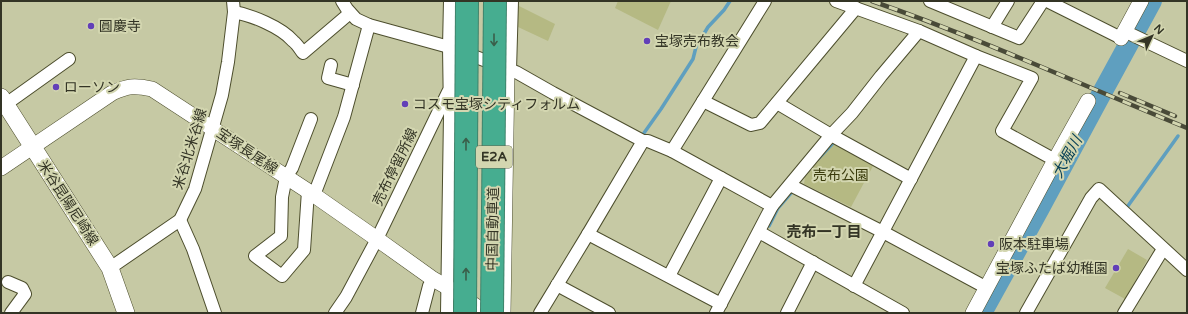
<svg xmlns="http://www.w3.org/2000/svg" width="1188" height="314" font-family="'Varela Round','Noto Sans JP',sans-serif">
<rect width="100%" height="100%" fill="#c6c9a4"/>
<g fill="#b5b983">
<polygon points="618,1 671,1 658,30 615,8"/>
<polygon points="517,5 555,24 548,41 518,27"/>
<polygon points="833,144 873,166 851,207 804,184 805,177"/>
<polygon points="1128,249 1147,260 1125,299 1105,288"/>
</g>
<g fill="none" stroke-linecap="round" stroke-linejoin="round">
<g stroke="#5f9fbf" stroke-width="3.5">
<polyline points="644,133 661,109 693,59 696,47 708,27 724,10 730,1"/>
<polyline points="818,159 835,141"/>
<polyline points="1125,210 1178,136"/>
<polyline points="769,226 778,208 791,193"/>
</g>
<polyline stroke="#5f9fbf" stroke-width="20" points="982,313 1040,208 1097,102 1152,1"/>
<defs>
<polyline id="pedestrian" points="506,313 510,70"/>
<g id="minor">
<polyline points="342,1 347,9 356,19 369,25 449,47 516,72 553,93 643,141 648,141 672,151 772,206"/>
<polyline points="836,1 919,31 976,56 1032,78 1002,131 1055,160"/>
<polyline points="930,1 1019,38 1043,1"/>
<polyline points="1047,1 1121,38"/>
<path d="M234 12C251 15 281 27 293 41 297 44 300 49 303 53L350 13"/>
<polyline points="992,27 1008,1"/>
<polyline points="1124,31 1187,61"/>
<polyline points="331,65 328,78 353,85"/>
<polyline points="510,70 512,1"/>
<polyline points="703,101 751,125 760,123 856,8"/>
<polyline points="777,103 831,135 911,179"/>
<polyline points="6,104 69,59"/>
<polyline points="672,151 765,1"/>
<polyline points="790,185 883,232 987,288"/>
<polyline points="308,191 304,250 282,276 255,256 281,236 282,197 286,177 292,168 311,119"/>
<polyline points="314,195 344,117 369,25"/>
<polyline points="180,220 193,249 215,313"/>
<polyline points="759,232 903,313"/>
<polyline points="588,234 721,304"/>
<polyline points="110,268 180,220 195,189 222,95 228,62 234,12 233,1"/>
<polyline points="669,276 721,178"/>
<polyline points="8,282 22,288 25,294 11,313"/>
<polyline points="557,285 609,313"/>
<polyline points="854,286 976,56"/>
<polyline points="335,313 346,297 377,239 448,92"/>
<polyline points="422,313 429,286 433,279"/>
<polyline points="447,313 450,115 449,47 450,1"/>
<polyline points="540,313 588,234 643,141"/>
<polyline points="716,313 772,206 831,135 852,113 881,76 919,31"/>
<polyline points="787,313 813,262"/>
<polyline points="1026,313 1091,198 1099,189 1187,270"/>
<polyline points="1124,313 1163,249"/>
</g>
<g id="tertiary">
<polyline points="1121,38 1141,1"/>
<path d="M1 168 112 93C128 86 134 85 152 89L314 195 377 239 433 279 447 287 486 313"/>
<polyline points="973,313 1055,160 1088,101"/>
</g>
<polyline id="secondary" points="1,97 110,268 126,313"/>
</defs>
<use href="#pedestrian" stroke="#4d4e2d" stroke-width="10"/>
<use href="#minor" stroke="#4d4e2d" stroke-width="14"/>
<use href="#tertiary" stroke="#4d4e2d" stroke-width="16"/>
<use href="#secondary" stroke="#4d4e2d" stroke-width="18"/>
<use href="#pedestrian" stroke="#fff" stroke-width="9"/>
<use href="#minor" stroke="#fff" stroke-width="12"/>
<use href="#tertiary" stroke="#fff" stroke-width="15"/>
<use href="#secondary" stroke="#fff" stroke-width="17"/>
<defs>
<g id="rail">
<path d="M872 1C979 38 1082 85 1187 128"/>
<polyline points="1120,93 1175,116"/>
</g>
</defs>
<use href="#rail" stroke="#494a38" stroke-width="4.5"/>
<use href="#rail" stroke="#d3d6b0" stroke-width="3" stroke-dasharray="9" stroke-linecap="butt"/>
<defs>
<g id="motorway-bridge">
<polyline points="465,313 467,1"/>
<polyline points="492,313 495,1"/>
</g>
</defs>
<use href="#motorway-bridge" stroke="#3f836b" stroke-width="24" stroke-linecap="butt"/>
<use href="#motorway-bridge" stroke="#46ad90" stroke-width="22"/>
</g>
<defs><path id="oneway-shaft" d="M-6 0H5M1.5-3L5.5 0L1.5 3" fill="none" stroke-width="1.6" stroke-linecap="round" stroke-linejoin="round"/></defs>
<g stroke="#3a5e4a">
<use href="#oneway-shaft" transform="translate(494 40) rotate(90)"/>
<use href="#oneway-shaft" transform="translate(466 144) rotate(-90)"/>
<use href="#oneway-shaft" transform="translate(466 274) rotate(-90)"/>
</g>
<g fill="#623fb8" stroke="#d3d6b0" stroke-width="1.5">
<circle cx="91" cy="26" r="4"/>
<circle cx="647" cy="41" r="4"/>
<circle cx="56" cy="87" r="4"/>
<circle cx="405" cy="104" r="4"/>
<circle cx="991" cy="244" r="4"/>
<circle cx="1116" cy="268" r="4"/>
</g>
<g text-anchor="middle" dominant-baseline="central" stroke-width="4" stroke-linejoin="round" paint-order="stroke">
<rect fill="#d3d6b0" stroke="#63654f" stroke-width="1" x="476" y="146" width="36" height="22" rx="3"/>
<g font-size="13" font-weight="bold" fill="#333425">
<text x="494" y="157">E2A</text>
</g>
<g font-size="14" fill="#333425" stroke="#d3d6b0" text-anchor="start">
<text x="99" y="26">圓慶寺</text>
<text x="655" y="41">宝塚売布教会</text>
<text x="64" y="87">ローソン</text>
<text x="413" y="104">コスモ宝塚シティフォルム</text>
<text x="999" y="244">阪本駐車場</text>
<text x="1108" y="268" text-anchor="end">宝塚ふたば幼稚園</text>
</g>
<g font-size="14" fill="#333425" stroke="#d3d6b0">
<text transform="translate(190 149) rotate(-73)">米谷北米谷線</text>
<text transform="translate(247 151) rotate(34)">宝塚長尾線</text>
<text transform="translate(395 167) rotate(-64)">売布停留所線</text>
<text transform="translate(68 203) rotate(57)">米谷昆陽尼崎線</text>
<text transform="translate(493 229) rotate(-89)">中国自動車道</text>
</g>
<g font-size="14" fill="#3a3b0b" stroke="#d3d6b0">
<text x="841" y="175">売布公園</text>
</g>
<g font-size="15" font-style="italic" fill="#043e54" stroke="#d3d6b0">
<text transform="translate(1067 157) rotate(-61)">大堀川</text>
</g>
<g font-size="15" font-weight="bold" fill="#333425" stroke="#d3d6b0">
<text x="824" y="232">売布一丁目</text>
</g>
</g>
<rect width="1188" height="314" fill="none" stroke="#333425" stroke-width="4"/>
<g transform="translate(1152 36) rotate(46)" stroke="#d3d6b0" stroke-width="3" paint-order="stroke">
<path d="M0-3L7 15L0 10L-7 15Z" fill="#333425"/>
<text y="-6" font-size="11" font-weight="bold" text-anchor="middle" fill="#333425">N</text>
</g>
</svg>
